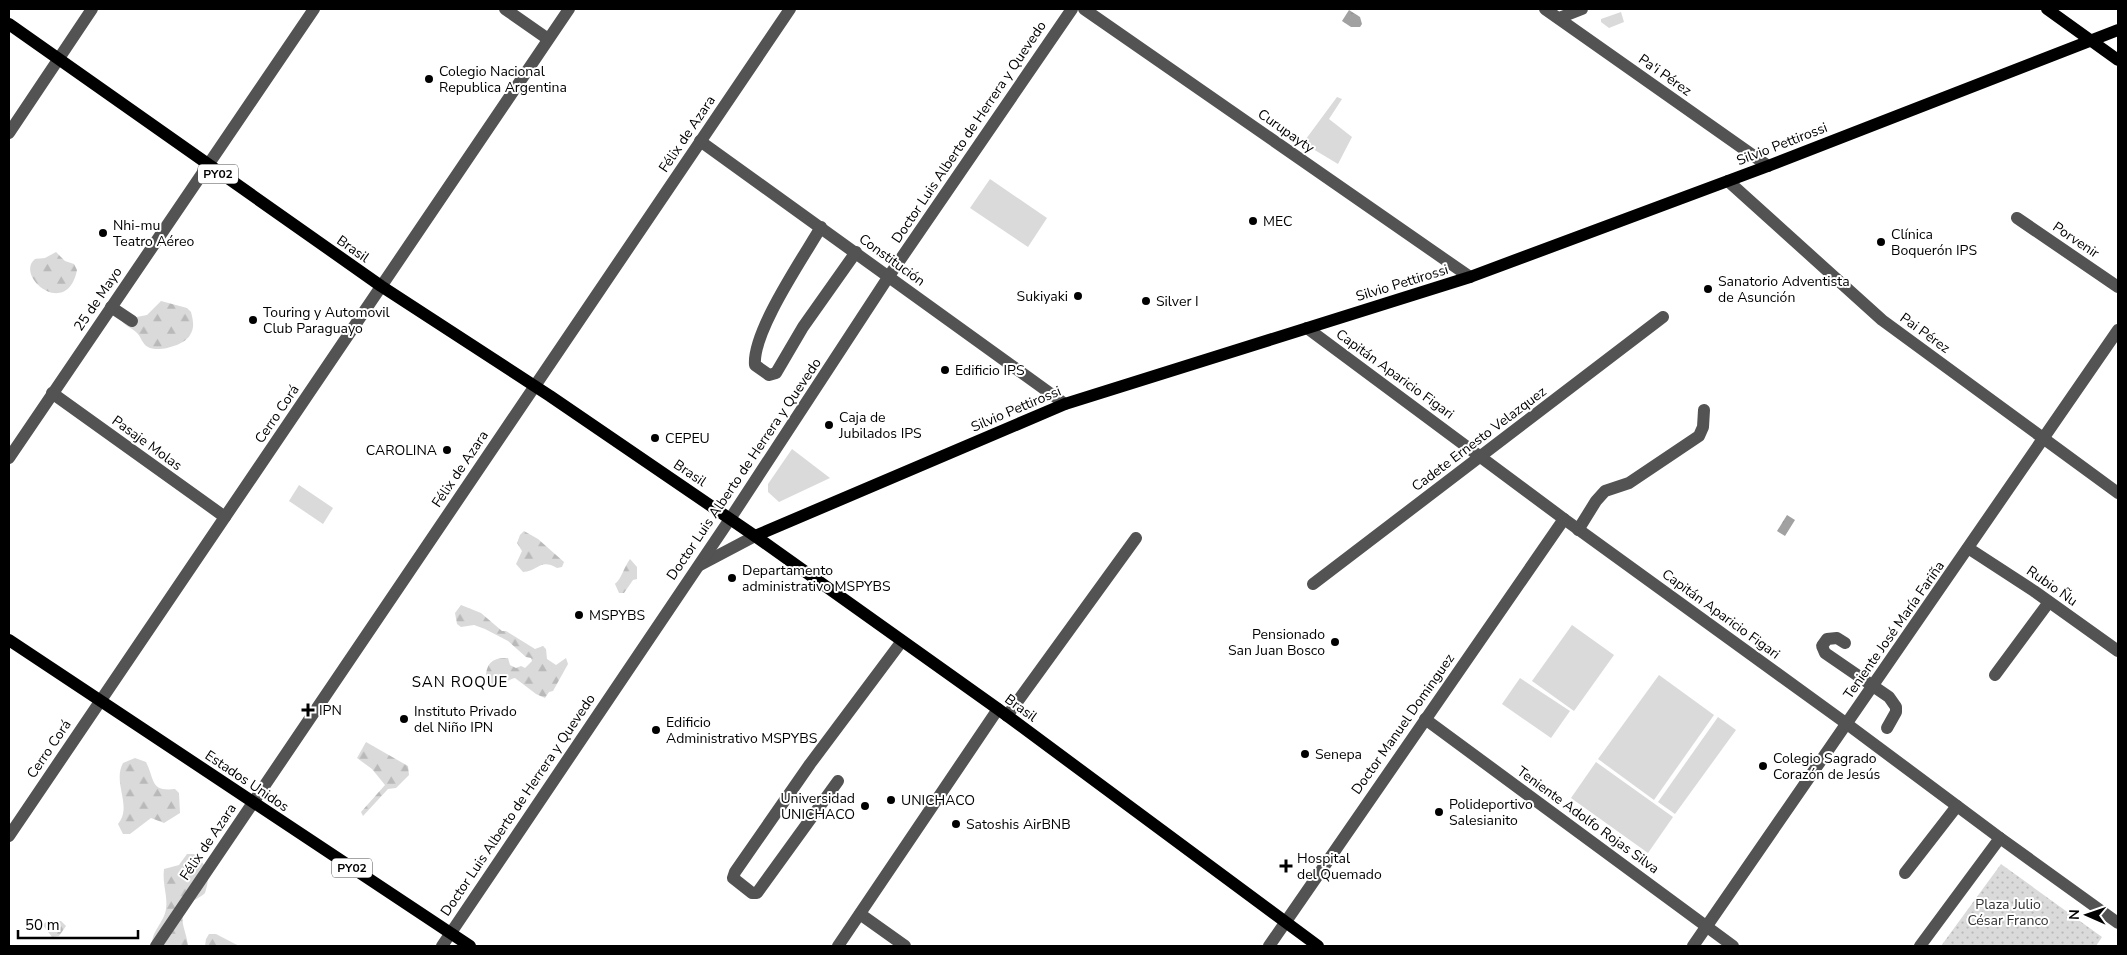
<svg xmlns="http://www.w3.org/2000/svg" width="2127" height="955" font-family="'Nunito Sans',sans-serif">
<defs>
<pattern id="forest-firs" width="22" height="20" patternUnits="userSpaceOnUse" patternTransform="scale(1.25)"><rect width="22" height="20" fill="#dadada"/><path d="M5 1l3.5 6h-7zM16 11l3.5 6h-7z" fill="#b9b9b9"/></pattern>
<pattern id="park-dots" width="8" height="8" patternUnits="userSpaceOnUse" patternTransform="scale(1.25)"><rect width="8" height="8" fill="#dadada"/><path d="M2 2h.1M6 6h.1" fill="none" stroke="#b9b9b9" stroke-width="1.8" stroke-linecap="round"/></pattern>
<pattern id="water-ripples" width="26" height="14" patternUnits="userSpaceOnUse" patternTransform="scale(1.25)"><rect width="26" height="14" fill="#a1a1a1"/><path d="M2 4q2-2 4 0t4 0M15 11q2-2 4 0t4 0" fill="none" stroke="#898989"/></pattern>
</defs>
<rect width="100%" height="100%" fill="#fff"/>
<g fill="#dadada">
<polygon points="1621,12 1624,22 1609,28 1601,22 1601,19"/>
<polygon points="1337,97 1342,99 1329,119 1352,137 1338,164 1303,143"/>
<polygon points="990,179 1047,218 1028,247 970,208"/>
<polygon points="792,449 830,478 779,502 768,492 768,484"/>
<polygon points="299,485 333,508 323,524 289,501"/>
<polygon points="1572,625 1614,655 1574,711 1532,681"/>
<polygon points="1659,675 1714,715 1654,800 1598,759"/>
<polygon points="1520,678 1570,711 1551,738 1502,704"/>
<polygon points="1718,717 1736,730 1675,814 1658,802"/>
<polygon points="1596,762 1673,817 1648,853 1571,798"/>
</g>
<g fill="url(#forest-firs)">
<path d="M56 252 65 261 74 264 77 270C67 320 14 276 35 259L45 258Z"/>
<path d="M161 301 187 308 191 312C193 320 195 328 190 335 185 345 158 353 148 347 142 344 141 336 136 332 130 327 125 326 121 320L147 315Z"/>
<path d="M524 531 538 539 564 562 562 567 557 568C540 558 539 571 523 572L516 564 522 551 517 543 520 535Z"/>
<path d="M630 559 637 567V579L633 580 624 593H619L615 584C622 578 624 567 630 559Z"/>
<path d="M461 605 481 613 502 631H506L535 649 543 646 546 649 547 659 556 665 566 658 568 664 553 691 549 692 545 698 536 694 515 678C502 681 502 694 486 681 485 665 491 657 508 658L510 665 516 668 521 666 525 668 532 661 531 658 526 657 508 641 485 629 474 625 461 627 457 624 455 613Z"/>
<polygon points="366,742 408,766 409,775 396,788 388,789 363,816 361,812 385,785 372,769 357,758"/>
<path d="M135 758 146 762C155 780 150 792 175 789L179 793 180 813 164 823 151 818 130 834H123L118 824C133 806 112 783 123 763Z"/>
<path d="M187 854H194C208 866 211 875 205 893 200 898 193 900 188 904 176 917 187 931 188 946H152C151 931 164 923 166 909 168 897 162 883 164 869L179 865Z"/>
<polygon points="48,920 61,921 66,926 59,936 52,937 43,925"/>
<polygon points="209,934 216,934 239,946 205,946 206,939"/>
</g>
<polygon fill="url(#park-dots)" points="2001,864 2102,937 2096,946 1941,946"/>
<g fill="url(#water-ripples)">
<polygon points="1349,10 1360,17 1362,24 1360,27 1351,27 1342,21"/>
<polygon points="1787,515 1795,520 1785,536 1777,531"/>
</g>
<g fill="none" stroke-linecap="round" stroke-linejoin="round">
<g stroke="#535353" stroke-width="12">
<polyline points="505,9 548,39"/>
<polyline points="1084,9 1470,277"/>
<polyline points="1545,9 1768,166"/>
<polyline points="1559,18 1582,9"/>
<polyline points="9,133 92,9"/>
<polyline points="700,141 1065,404"/>
<polyline points="1728,181 1882,320 2118,493"/>
<polyline points="2017,218 2118,287"/>
<path d="M821 227C803 258 752 332 755 365L769 375 776 373 803 327 856 252"/>
<polyline points="111,307 132,321"/>
<polyline points="1307,328 1564,519 1847,724 2000,838 2118,923"/>
<polyline points="52,393 225,517"/>
<polyline points="9,458 314,9"/>
<polyline points="1578,530 1596,501 1605,491 1629,483 1699,436 1703,427 1704,410"/>
<polyline points="1968,548 2034,591 2118,651"/>
<polyline points="700,565 755,536"/>
<polyline points="1313,584 1663,317"/>
<polyline points="1845,643 1837,638 1827,639 1822,646 1825,653 1889,697 1896,707 1896,712 1887,728"/>
<polyline points="1995,675 2049,602"/>
<polyline points="1007,716 1136,538"/>
<polyline points="1425,719 1733,946"/>
<polyline points="838,781 757,893 752,893 733,878 735,872 810,764 902,641"/>
<polyline points="9,836 569,9"/>
<polyline points="1905,873 1957,806"/>
<polyline points="860,914 905,946"/>
<polyline points="156,946 790,9"/>
<polyline points="442,946 730,519 889,276 1072,9"/>
<polyline points="838,946 998,709"/>
<polyline points="1269,946 1564,519"/>
<polyline points="1693,946 2118,330"/>
<polyline points="1920,946 2000,838"/>
</g>
<g stroke="#000" stroke-width="12">
<polyline points="2047,9 2118,60"/>
<polyline points="9,24 381,286 550,396 755,536 998,709 1318,946"/>
<polyline points="755,536 1065,404 1470,277 1768,166 2118,30"/>
<polyline points="9,640 470,946"/>
</g>
</g>
<g fill="#000" stroke="#fff" stroke-width="2">
<circle cx="429" cy="79" r="5"/>
<circle cx="1253" cy="221" r="5"/>
<circle cx="103" cy="233" r="5"/>
<circle cx="1881" cy="242" r="5"/>
<circle cx="1708" cy="289" r="5"/>
<circle cx="1078" cy="296" r="5"/>
<circle cx="1146" cy="301" r="5"/>
<circle cx="253" cy="320" r="5"/>
<circle cx="945" cy="370" r="5"/>
<circle cx="829" cy="425" r="5"/>
<circle cx="655" cy="438" r="5"/>
<circle cx="447" cy="450" r="5"/>
<circle cx="732" cy="578" r="5"/>
<circle cx="579" cy="615" r="5"/>
<circle cx="1335" cy="642" r="5"/>
<path d="M305.5 702.5h5v5h5v5h-5v5h-5v-5h-5v-5h5z"/>
<circle cx="404" cy="719" r="5"/>
<circle cx="656" cy="730" r="5"/>
<circle cx="1305" cy="754" r="5"/>
<circle cx="1763" cy="766" r="5"/>
<circle cx="891" cy="800" r="5"/>
<circle cx="865" cy="806" r="5"/>
<circle cx="1439" cy="812" r="5"/>
<circle cx="956" cy="824" r="5"/>
<path d="M1283.5 858.5h5v5h5v5h-5v5h-5v-5h-5v-5h5z"/>
</g>
<g text-anchor="middle" dominant-baseline="central" stroke-width="4" stroke-linejoin="round" paint-order="stroke">
<g fill="#fff" stroke="#4c4c4c" stroke-width="1">
<rect x="198" y="164.5" width="40" height="19" rx="4"/>
<rect x="332" y="858.5" width="40" height="19" rx="4"/>
</g>
<g font-size="12" font-weight="bold" fill="#000">
<text x="218" y="174">PY02</text>
<text x="352" y="868">PY02</text>
</g>
<g font-size="14" fill="#000" stroke="#fff" text-anchor="start">
<text x="439" y="71">Colegio Nacional<tspan x="439" dy="16">Republica Argentina</tspan></text>
<text x="1263" y="221">MEC</text>
<text x="113" y="225">Nhi-mu<tspan x="113" dy="16">Teatro Aéreo</tspan></text>
<text x="1891" y="234">Clínica<tspan x="1891" dy="16">Boquerón IPS</tspan></text>
<text x="1718" y="281">Sanatorio Adventista<tspan x="1718" dy="16">de Asunción</tspan></text>
<text x="1068" y="296" text-anchor="end">Sukiyaki</text>
<text x="1156" y="301">Silver I</text>
<text x="263" y="312">Touring y Automovil<tspan x="263" dy="16">Club Paraguayo</tspan></text>
<text x="955" y="370">Edificio IPS</text>
<text x="839" y="417">Caja de<tspan x="839" dy="16">Jubilados IPS</tspan></text>
<text x="665" y="438">CEPEU</text>
<text x="437" y="450" text-anchor="end">CAROLINA</text>
<text x="742" y="570">Departamento<tspan x="742" dy="16">administrativo MSPYBS</tspan></text>
<text x="589" y="615">MSPYBS</text>
<text x="1325" y="634" text-anchor="end">Pensionado<tspan x="1325" dy="16">San Juan Bosco</tspan></text>
<text x="319" y="710">IPN</text>
<text x="414" y="711">Instituto Privado<tspan x="414" dy="16">del Niño IPN</tspan></text>
<text x="666" y="722">Edificio<tspan x="666" dy="16">Administrativo MSPYBS</tspan></text>
<text x="1315" y="754">Senepa</text>
<text x="1773" y="758">Colegio Sagrado<tspan x="1773" dy="16">Corazón de Jesús</tspan></text>
<text x="855" y="798" text-anchor="end">Universidad<tspan x="855" dy="16">UNICHACO</tspan></text>
<text x="901" y="800">UNICHACO</text>
<text x="1449" y="804">Polideportivo<tspan x="1449" dy="16">Salesianito</tspan></text>
<text x="966" y="824">Satoshis AirBNB</text>
<text x="1297" y="858">Hospital<tspan x="1297" dy="16">del Quemado</tspan></text>
</g>
<g font-size="14" fill="#000" stroke="#fff">
<text transform="translate(1665 75) rotate(35)">Pa'i Pérez</text>
<text transform="translate(1286 131) rotate(35)">Curupayty</text>
<text transform="translate(969 132) rotate(-56)">Doctor Luis Alberto de Herrera y Quevedo</text>
<text transform="translate(687 134) rotate(-56)">Félix de Azara</text>
<text transform="translate(1782 144) rotate(-21)">Silvio Pettirossi</text>
<text transform="translate(2076 240) rotate(34)">Porvenir</text>
<text transform="translate(353 249) rotate(35)">Brasil</text>
<text transform="translate(892 260) rotate(36)">Constitución</text>
<text transform="translate(1402 283) rotate(-17)">Silvio Pettirossi</text>
<text transform="translate(98 299) rotate(-56)">25 de Mayo</text>
<text transform="translate(1925 333) rotate(36)">Pai Pérez</text>
<text transform="translate(1395 374) rotate(36)">Capitán Aparicio Figari</text>
<text transform="translate(1016 409) rotate(-23)">Silvio Pettirossi</text>
<text transform="translate(277 414) rotate(-56)">Cerro Corá</text>
<text transform="translate(1479 439) rotate(-37)">Cadete Ernesto Velazquez</text>
<text transform="translate(147 443) rotate(36)">Pasaje Molas</text>
<text transform="translate(460 469) rotate(-56)">Félix de Azara</text>
<text transform="translate(744 469) rotate(-56)">Doctor Luis Alberto de Herrera y Quevedo</text>
<text transform="translate(690 473) rotate(34)">Brasil</text>
<text transform="translate(2052 586) rotate(35)">Rubio Ñu</text>
<text transform="translate(1721 614) rotate(36)">Capitán Aparicio Figari</text>
<text transform="translate(1894 630) rotate(-55)">Teniente José María Fariña</text>
<text transform="translate(1021 708) rotate(36)">Brasil</text>
<text transform="translate(1403 724) rotate(-55)">Doctor Manuel Dominguez</text>
<text transform="translate(49 749) rotate(-56)">Cerro Corá</text>
<text transform="translate(247 781) rotate(34)">Estados Unidos</text>
<text transform="translate(518 805) rotate(-56)">Doctor Luis Alberto de Herrera y Quevedo</text>
<text transform="translate(1588 820) rotate(36)">Teniente Adolfo Rojas Silva</text>
<text transform="translate(208 842) rotate(-56)">Félix de Azara</text>
</g>
<g font-size="14" fill="#313131" stroke="#fff">
<text x="2008" y="904">Plaza Julio<tspan x="2008" dy="16">César Franco</tspan></text>
</g>
<g font-size="15" letter-spacing="1" fill="#000" stroke="#fff">
<text x="460" y="682">SAN ROQUE</text>
</g>
</g>
<rect width="2127" height="955" fill="none" stroke="#000000" stroke-width="20"/>
<g transform="translate(2087 915) rotate(272)" stroke="#ffffff" stroke-width="4" paint-order="stroke">
<path d="M0-4L9 19L0 12L-9 19Z" fill="#000000"/>
<text y="-8" font-size="14" font-weight="bold" text-anchor="middle" fill="#000000">N</text>
</g>
<path d="M18 930v8h120v-8" fill="none" stroke="#000000" stroke-width="2.5"/>
<text x="25" y="930" font-size="15" fill="#000000" stroke="#ffffff" stroke-width="4" paint-order="stroke">50 m</text>
</svg>
